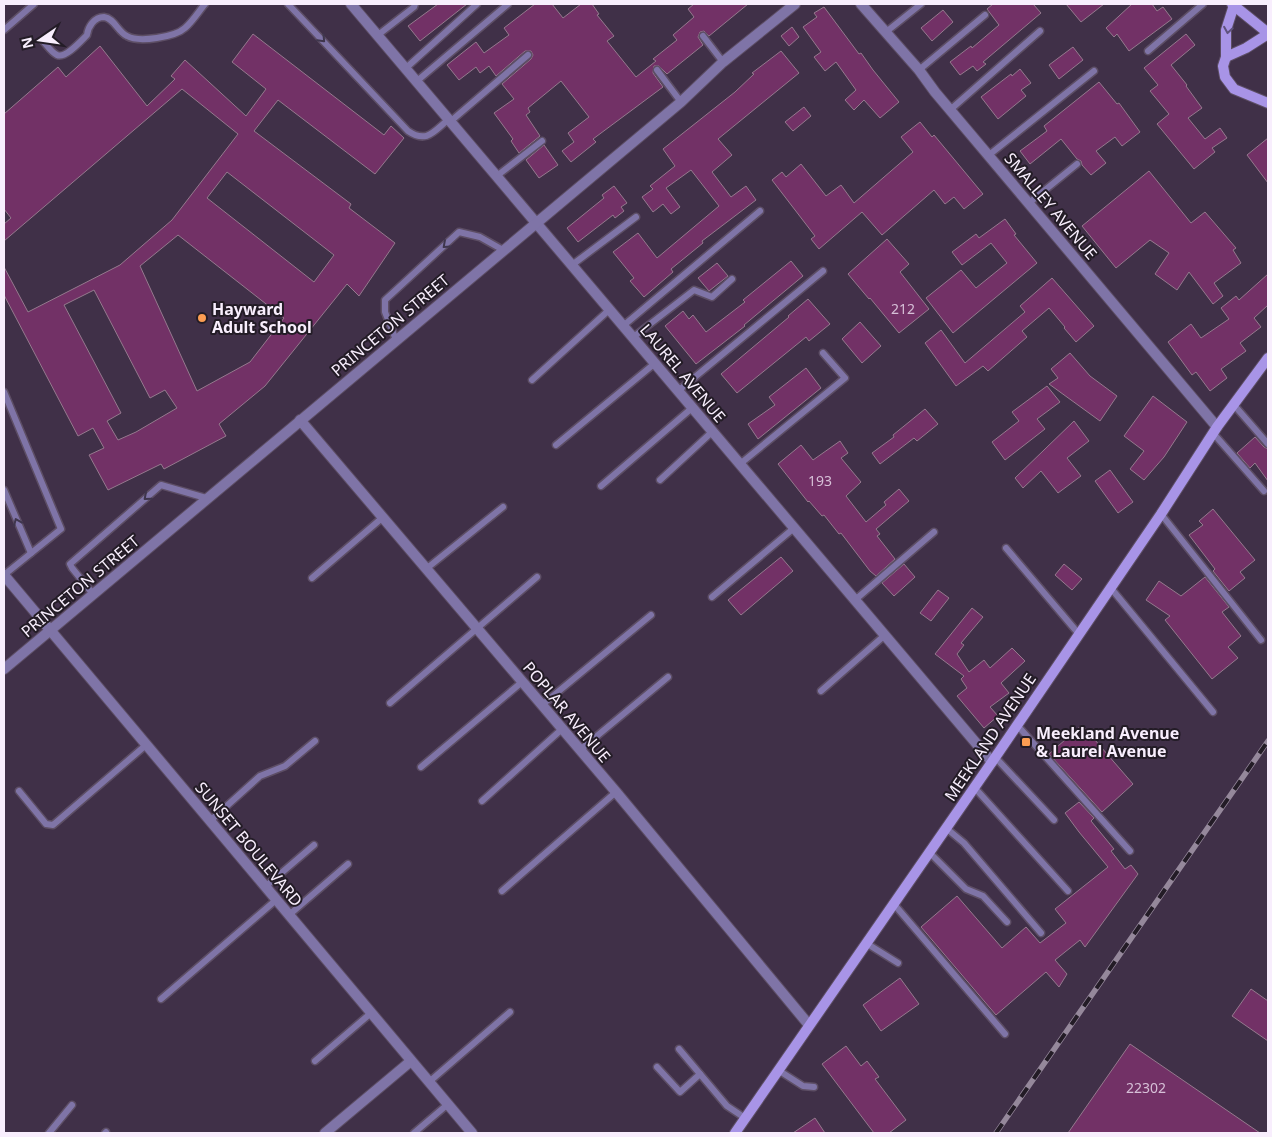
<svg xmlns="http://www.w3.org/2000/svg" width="1272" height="1137" font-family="'Noto Sans',sans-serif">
<rect width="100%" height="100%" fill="#403048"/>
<g fill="#723166" stroke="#95798e" fill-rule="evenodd">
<polygon points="438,4 467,4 420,41 408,26"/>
<polygon points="535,4 552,4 563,18 581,4 592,4 599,14 597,15 614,36 607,41 636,77 656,61 653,59 677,40 673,35 694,17 688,9 694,4 748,4 709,36 704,31 700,32 698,37 703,45 667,74 659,66 654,66 653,73 663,87 593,139 596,142 571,162 562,151 574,142 568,133 589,117 561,81 528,108 530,112 526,115 540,136 519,153 511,141 513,139 494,113 514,99 502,84 531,59 533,55 531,51 525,51 496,76 489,66 480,73 476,67 459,80 447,65 476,42 484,53 509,35 504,28"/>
<polygon points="993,4 1033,4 1041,13 983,62 986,64 977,71 973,66 960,75 950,62 971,46 972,48 999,25 987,9"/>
<polygon points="1066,4 1104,4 1081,22"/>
<polygon points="1132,4 1152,4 1157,11 1163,7 1172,19 1129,51 1117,34 1114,37 1106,28"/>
<polygon points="824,7 859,54 861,53 873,70 899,102 880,118 864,100 854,110 845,100 856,90 836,62 825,71 814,57 821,52 803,27 817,17 814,13"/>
<polygon points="943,10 953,22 932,41 921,28"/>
<polygon points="792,27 799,37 789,46 781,36"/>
<path d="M253 34 384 135 391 126 404 138 375 174 278 100 254 131 351 204 349 208 395 243 359 296 347 284 265 386 219 424 226 436 164 469 161 464 108 490 89 455 104 448 93 428 78 436 4 295V267L28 312 120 265 172 220 238 134 182 89 4 241V224L11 218 4 209V114L58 67 66 77 100 46 147 106 175 79 171 76 185 60 246 116 266 89 232 62ZM227 172 334 255 314 282 207 198ZM178 235 284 318 250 362 197 391 140 266ZM94 290 150 398 165 390 177 408 136 432 118 440 107 421 121 413 64 305Z"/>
<polygon points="1186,34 1195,45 1171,65 1187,85 1186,86 1202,108 1188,118 1205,139 1220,128 1227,138 1212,148 1215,152 1194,169 1157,124 1169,114 1150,91 1158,85 1144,68"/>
<polygon points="1073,47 1083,60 1059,79 1049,65"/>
<polygon points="781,51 799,73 718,139 732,155 712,172 731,197 746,186 756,200 702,241 703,243 671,269 673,272 644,297 630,281 634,278 613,252 638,233 657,258 719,206 691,170 666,188 680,207 671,214 663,204 653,212 642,197 653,189 650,186 675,166 663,149 735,92 754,74 752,73"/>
<polygon points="1020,69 1031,83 1021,90 1026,96 998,119 981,97 1011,74 1012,76"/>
<polygon points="1099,82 1117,104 1119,103 1140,132 1122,146 1115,137 1096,151 1106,163 1091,175 1082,165 1081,161 1077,159 1061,139 1030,164 1020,151 1047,131 1044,126"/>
<polygon points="804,107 811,116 793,131 785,122"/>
<polygon points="920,122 932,137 934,135 983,194 964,209 954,197 945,204 934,190 882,235 862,212 819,249 811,239 815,236 772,180 782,172 786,177 801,164 826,196 841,185 854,203 913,152 901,137"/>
<polygon points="1268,138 1268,183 1247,155"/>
<polygon points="544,145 558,165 539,178 526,160"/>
<polygon points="1149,171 1191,223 1205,212 1236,248 1233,250 1241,263 1214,283 1223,296 1213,304 1189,272 1177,290 1155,274 1169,253 1150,240 1116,268 1082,226"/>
<polygon points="614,186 627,203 621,207 624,211 615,218 613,215 578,242 567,228 604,198 602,195"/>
<polygon points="1005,219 1016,234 1014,235 1037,263 953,333 926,298 961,270 976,288 1007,263 991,243 962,265 952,252 976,234 979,238"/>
<polygon points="887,239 909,264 900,272 929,309 899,333 870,298 869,299 848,274"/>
<polygon points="791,261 803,276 744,325 745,326 696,364 665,326 683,311 689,319 693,315 706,332 745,302 743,300"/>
<polygon points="717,263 728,276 709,291 698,278"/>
<polygon points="1268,274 1268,305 1254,318 1261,327 1240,343 1246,351 1221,369 1227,378 1210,391 1196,372 1192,375 1168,342 1191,324 1201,338 1229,319 1221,308 1236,296 1239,300"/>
<polygon points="1052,278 1094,326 1076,342 1064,328 1065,327 1049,308 1022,331 1027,337 988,371 983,366 956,386 925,343 941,330 965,363 1025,312 1020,306"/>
<polygon points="808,299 830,324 809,341 806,337 737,393 721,374 789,317 788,316"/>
<polygon points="860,322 881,346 862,363 842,339"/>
<polygon points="1070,353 1090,376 1117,396 1100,421 1049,384 1058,378 1051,369"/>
<polygon points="806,368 821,388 758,439 748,424 775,405 769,397"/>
<polygon points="1047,386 1060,402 1037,419 1045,429 1005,460 992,442 1019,421 1012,412"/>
<polygon points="1153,396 1187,422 1164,457 1144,480 1130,469 1144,451 1124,436"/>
<polygon points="925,409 938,424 917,441 914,438 880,464 872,453 894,437 893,435"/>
<polygon points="1074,421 1089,441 1067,458 1081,476 1058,493 1041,471 1023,488 1015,478"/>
<polygon points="1255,437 1264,447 1268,449 1268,481 1255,463 1250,468 1237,453"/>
<polygon points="840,441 848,453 841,458 861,482 846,496 866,522 886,505 884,502 899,489 909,501 876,529 880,534 877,536 895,559 876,576 870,571 841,533 839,534 824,515 822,516 809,501 808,502 778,464 801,445 813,460"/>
<polygon points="1110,470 1133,502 1118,513 1095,481"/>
<polygon points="1213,509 1255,560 1240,572 1245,578 1229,591 1213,571 1215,569 1189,535 1203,525 1199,521"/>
<polygon points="781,557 793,571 741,615 728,600"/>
<polygon points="904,564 915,577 894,596 882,583"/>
<polygon points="1064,564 1082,579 1072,590 1055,575"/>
<polygon points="1205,577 1229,607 1222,612 1241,636 1228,647 1238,658 1212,679 1165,620 1170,616 1146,600 1159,581 1181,596"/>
<polygon points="938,590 949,598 931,621 920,613"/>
<polygon points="972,608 983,617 961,643 964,645 957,654 969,672 984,660 990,668 1012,648 1025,661 1001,683 1009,693 990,707 998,716 984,728 957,696 967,688 961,679 964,676 935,654"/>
<polygon points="1082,725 1133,784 1102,812 1049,754"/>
<polygon points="1079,802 1094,818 1091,821 1114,849 1111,851 1125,869 1131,865 1138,874 1085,947 1080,940 1055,960 1067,974 1059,987 1046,972 996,1015 921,927 957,896 1002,948 1026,927 1040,943 1066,923 1055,909 1108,867 1079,832 1065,813"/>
<polygon points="900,978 919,1004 881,1031 863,1005"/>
<polygon points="1251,989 1268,1001 1268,1041 1232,1016"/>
<polygon points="1130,1044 1260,1133 1068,1133"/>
<polygon points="846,1046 861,1066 867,1061 879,1077 875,1079 906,1120 889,1133 874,1133 822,1064"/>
<polygon points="815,1118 825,1133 793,1133"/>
</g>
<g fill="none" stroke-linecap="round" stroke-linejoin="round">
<defs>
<g id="lane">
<path d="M288 4 408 131C427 144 434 131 449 119"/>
<polyline points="4,30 34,4"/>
<polyline points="886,32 921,4"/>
<polyline points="378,35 414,7 415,4"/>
<polyline points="703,36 723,62"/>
<path d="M42 40C46 44 51 52 57 55 65 59 81 41 87 35 88 27 94 17 104 17 114 18 118 32 127 36 139 43 175 37 185 28 193 21 199 11 205 4"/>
<polyline points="1148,51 1203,4"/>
<polyline points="406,68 477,4"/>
<polyline points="657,70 681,102"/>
<polyline points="919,70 985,15"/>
<polyline points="417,81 508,4"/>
<polyline points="950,110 1040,31"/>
<polyline points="451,121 528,55"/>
<polyline points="989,155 1094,71"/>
<polyline points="498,175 542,141"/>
<polyline points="1029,203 1077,164"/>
<polyline points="572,265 636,217"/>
<polyline points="623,326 760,211"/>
<polyline points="632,338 694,290 712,297 732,279"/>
<polyline points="396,340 385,312 385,300 459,232 480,237 503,250"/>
<polyline points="532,380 609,310"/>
<polyline points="678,391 823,271"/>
<polyline points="4,392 61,529 4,575"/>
<polyline points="1234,405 1268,444"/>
<polyline points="1213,433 1264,491"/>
<polyline points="556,445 654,364"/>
<polyline points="740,464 845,378 823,353"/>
<polyline points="660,480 713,431"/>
<polyline points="601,486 692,408"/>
<polyline points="4,490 31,553"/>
<polyline points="1161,514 1261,640"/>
<polyline points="1006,548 1078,633"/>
<polyline points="426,569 503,507"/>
<polyline points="312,578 382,518"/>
<polyline points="1110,587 1213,712"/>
<polyline points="93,594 72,568 70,564 161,485 206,498"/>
<polyline points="712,597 794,528"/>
<polyline points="855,600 934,532"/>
<polyline points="821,691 885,635"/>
<polyline points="390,703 537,577"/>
<polyline points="542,705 651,615"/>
<polyline points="1017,725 1130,851"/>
<polyline points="580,750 668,677"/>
<polyline points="995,757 1054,820"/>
<polyline points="421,767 522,682"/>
<polyline points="974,787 1068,891"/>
<polyline points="19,791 46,824 53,825 146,745"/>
<polyline points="482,801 562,729"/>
<polyline points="210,821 260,776 285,766 315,741"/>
<polyline points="946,828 964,843 1041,933"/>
<polyline points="929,852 966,889 983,896 1007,922"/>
<polyline points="265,887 314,845"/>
<polyline points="502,891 616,792"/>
<polyline points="893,903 1005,1034"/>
<polyline points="289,915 348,864"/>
<polyline points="866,943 898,963"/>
<polyline points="161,999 276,900"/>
<polyline points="679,1049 727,1106 745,1118"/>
<polyline points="315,1061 371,1013"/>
<polyline points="657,1067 680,1092 700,1074"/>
<polyline points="778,1070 803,1086 814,1087"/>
<polyline points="429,1082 510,1012"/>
<polyline points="49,1133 72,1105"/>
<polyline points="105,1133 106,1132"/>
<polyline points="414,1133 448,1104"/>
</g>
<g id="street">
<polyline points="351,4 992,762"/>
<polyline points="861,4 919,70 935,92 1217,427"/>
<polyline points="300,420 616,792 809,1025"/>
<polyline points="4,575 472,1133"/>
<polyline points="4,669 681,102 723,62 795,4"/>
<polyline points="325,1133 411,1061"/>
</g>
<g id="secondary">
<polyline points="1232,4 1268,33"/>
<polyline points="1234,5 1226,30 1226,57 1223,66 1225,77 1234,89 1268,103"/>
<polyline points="1226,57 1246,48 1268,34"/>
<polyline points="735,1133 992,762 1161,514 1217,427 1268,358"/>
</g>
</defs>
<use href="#lane" stroke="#5d4e65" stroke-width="9"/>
<use href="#street" stroke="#5d4e65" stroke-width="12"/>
<use href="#secondary" stroke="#5d4e65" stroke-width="12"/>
<use href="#lane" stroke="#7f74a7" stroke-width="6"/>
<use href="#street" stroke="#7f74a7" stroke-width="10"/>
<use href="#secondary" stroke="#a894e7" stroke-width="10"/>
<defs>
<polyline id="rail" points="996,1133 1268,741"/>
</defs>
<use href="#rail" stroke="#95889b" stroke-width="5.5"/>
<use href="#rail" stroke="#231c26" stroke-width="4" stroke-dasharray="11" stroke-linecap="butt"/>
</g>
<defs><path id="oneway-chevron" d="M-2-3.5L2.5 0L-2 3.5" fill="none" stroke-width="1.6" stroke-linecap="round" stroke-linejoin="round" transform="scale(1.25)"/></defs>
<use stroke="#5f527d" href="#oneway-chevron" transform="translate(1228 30) rotate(99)"/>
<g stroke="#3f364d">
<use href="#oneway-chevron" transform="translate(322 39) rotate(47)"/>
<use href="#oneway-chevron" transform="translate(446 245) rotate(138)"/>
<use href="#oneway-chevron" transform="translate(147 497) rotate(139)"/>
<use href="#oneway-chevron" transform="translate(17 522) rotate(-113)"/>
</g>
<g fill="#fc9d53" stroke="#231c26" stroke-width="2">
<circle cx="202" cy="318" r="5"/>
<rect x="1021" y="737" width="10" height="10" rx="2.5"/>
</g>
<g text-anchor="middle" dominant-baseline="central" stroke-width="4" stroke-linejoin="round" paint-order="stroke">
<g font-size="14" fill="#d6bfd7">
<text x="903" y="308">212</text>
<text x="820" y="480">193</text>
<text x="1146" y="1087">22302</text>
</g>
<g font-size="16" fill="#f8eefd" stroke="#231c26">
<text transform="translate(1051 206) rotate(50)">SMALLEY AVENUE</text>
<text transform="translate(390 325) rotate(-40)">PRINCETON STREET</text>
<text transform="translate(683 373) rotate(50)">LAUREL AVENUE</text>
<text transform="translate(80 586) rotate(-40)">PRINCETON STREET</text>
<text transform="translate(567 712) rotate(50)">POPLAR AVENUE</text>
<text transform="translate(990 737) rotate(-56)">MEEKLAND AVENUE</text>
<text transform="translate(249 844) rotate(50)">SUNSET BOULEVARD</text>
</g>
<g font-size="16" font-weight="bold" fill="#f8eefd" stroke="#231c26" text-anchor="start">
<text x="212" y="309">Hayward<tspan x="212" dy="18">Adult School</tspan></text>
<text x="1036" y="733">Meekland Avenue<tspan x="1036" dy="18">&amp; Laurel Avenue</tspan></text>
</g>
</g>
<rect width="1272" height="1137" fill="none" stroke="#f8eefd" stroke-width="10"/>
<g transform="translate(40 40) rotate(257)" stroke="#231c26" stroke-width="4" paint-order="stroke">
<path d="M0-4L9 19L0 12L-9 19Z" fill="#f8eefd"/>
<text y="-8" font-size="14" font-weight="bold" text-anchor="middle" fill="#f8eefd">N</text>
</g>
</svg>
